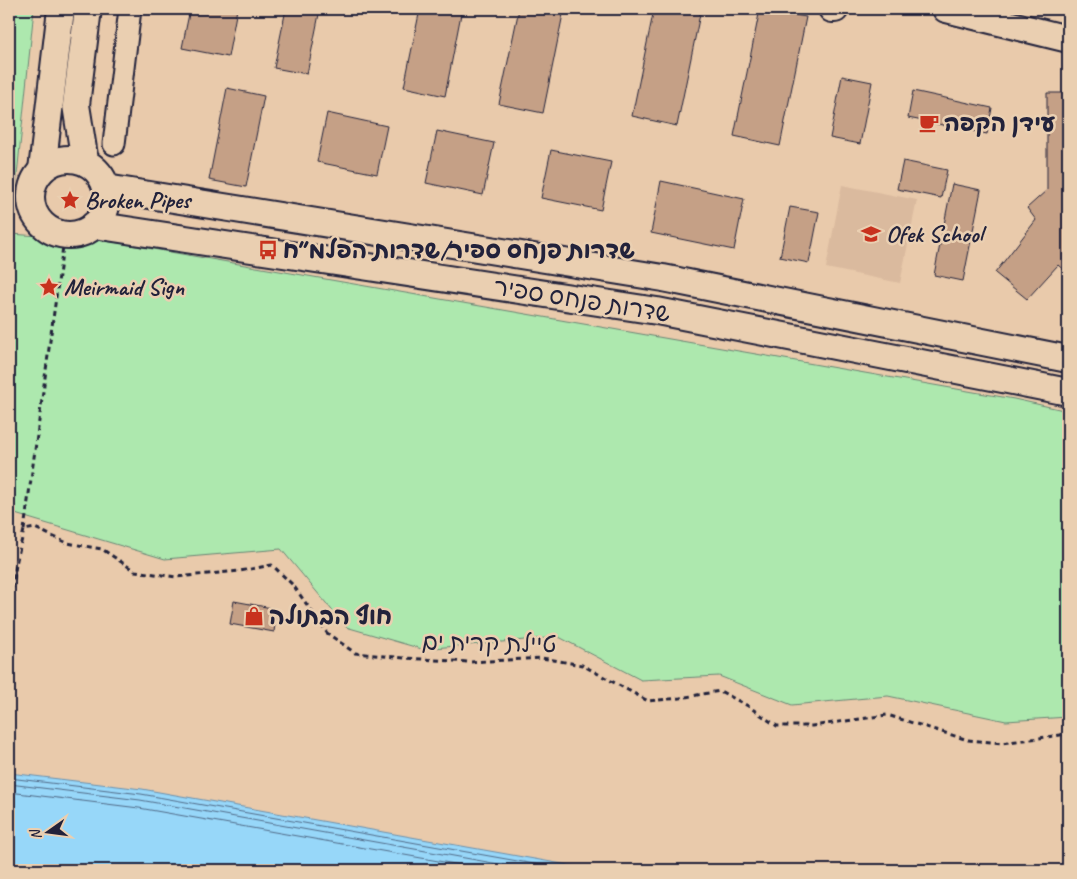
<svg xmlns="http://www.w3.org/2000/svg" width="1077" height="879" font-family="Caveat,'Playpen Sans Hebrew',sans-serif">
<rect width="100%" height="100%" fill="#e9caab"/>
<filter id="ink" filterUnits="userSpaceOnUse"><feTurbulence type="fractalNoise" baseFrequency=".02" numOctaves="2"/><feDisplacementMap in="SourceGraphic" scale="10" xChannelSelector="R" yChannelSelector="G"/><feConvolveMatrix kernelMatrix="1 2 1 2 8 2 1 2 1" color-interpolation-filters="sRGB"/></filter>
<g filter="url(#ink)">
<polygon fill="#daba9e" points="842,185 917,200 900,283 826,268"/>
<polygon fill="#ade8ae" stroke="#688574" points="9,9 34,9 11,234 107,241 1014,399 1068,411 1068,717 1006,721 888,696 792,705 719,676 641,680 559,637 422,649 346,627 281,549 165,559 15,514 9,514"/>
<polygon fill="#97d7f9" stroke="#688fad" points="9,773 142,789 596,870 9,870"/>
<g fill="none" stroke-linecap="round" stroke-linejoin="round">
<g stroke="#516a87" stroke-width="1">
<polyline points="9,778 141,794 568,870"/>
<polyline points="9,784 140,800 532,870"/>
<polyline points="9,792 139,808 489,870"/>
</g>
</g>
<g fill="#c5a086" stroke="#22223b">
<polygon points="190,9 237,9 228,57 182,48"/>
<polygon points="286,9 320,9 307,74 274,68"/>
<polygon points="420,9 462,9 445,96 404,87"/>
<polygon points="519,9 564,9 543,113 499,104"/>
<polygon points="654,9 701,9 677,126 632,116"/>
<polygon points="760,9 806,17 780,146 734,136"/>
<polygon points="842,76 872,82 860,144 830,138"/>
<polygon points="227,88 264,96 246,187 209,180"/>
<polygon points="913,91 992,108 987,134 908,118"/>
<polygon points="1047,93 1068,93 1068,274 1058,265 1027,299 995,273 1036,220 1027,208 1047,190"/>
<polygon points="327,113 387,126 377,174 317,162"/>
<polygon points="437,131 494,143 483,195 426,183"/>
<polygon points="551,150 611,162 601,210 541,198"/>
<polygon points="903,161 947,170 941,198 897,189"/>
<polygon points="661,181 744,199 734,250 651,233"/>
<polygon points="952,184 981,190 963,281 934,275"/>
<polygon points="790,207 819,212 809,263 780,257"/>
<polygon points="234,601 277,609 274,632 230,624"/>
</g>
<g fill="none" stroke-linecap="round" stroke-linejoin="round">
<defs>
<polyline id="service" points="77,234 82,239"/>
<polyline id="minor" points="114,144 130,9"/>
<g id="tertiary">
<polyline points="832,9 835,9"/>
<polyline points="946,9 1068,39"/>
<circle cx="69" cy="197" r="38"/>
<polyline points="85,162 76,105 88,9"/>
<polyline points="42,170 61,9"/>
<polyline points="106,188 663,278 1068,359"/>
<polyline points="94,225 657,311 1068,392"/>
</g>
</defs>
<use href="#service" stroke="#22223b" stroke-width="14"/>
<use href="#minor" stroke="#22223b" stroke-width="25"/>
<use href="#tertiary" stroke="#22223b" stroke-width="30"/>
<g stroke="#22223b" stroke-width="3" stroke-dasharray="5 4" stroke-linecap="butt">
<polyline points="24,530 64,239"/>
<polyline points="9,615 16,564 24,530 35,528 67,543 102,549 135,571 176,577 240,571 272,565 293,585 327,633 355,653 404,658 469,662 542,658 582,665 648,701 680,698 720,691 748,706 777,726 812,726 887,715 968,740 1002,743 1068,734"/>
</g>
<use href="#service" stroke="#eacfb1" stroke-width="10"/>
<use href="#minor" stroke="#eacfb1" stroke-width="21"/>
<use href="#tertiary" stroke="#eacfb1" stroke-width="26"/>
</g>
</g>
<defs>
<symbol id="cafe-bare" viewBox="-9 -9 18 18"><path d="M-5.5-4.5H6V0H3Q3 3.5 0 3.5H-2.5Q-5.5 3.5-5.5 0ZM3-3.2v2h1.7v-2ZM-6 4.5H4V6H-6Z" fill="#c8321e" stroke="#eacfb1" stroke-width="2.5" paint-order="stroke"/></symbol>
<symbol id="sight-bare" viewBox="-9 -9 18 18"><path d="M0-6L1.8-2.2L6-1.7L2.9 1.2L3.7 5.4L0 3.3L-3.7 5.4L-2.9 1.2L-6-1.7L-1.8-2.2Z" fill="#c8321e" stroke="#eacfb1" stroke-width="2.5" paint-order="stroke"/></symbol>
<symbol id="school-bare" viewBox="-9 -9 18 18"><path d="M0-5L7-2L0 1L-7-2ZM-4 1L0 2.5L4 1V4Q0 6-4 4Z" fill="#c8321e" stroke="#eacfb1" stroke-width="2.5" paint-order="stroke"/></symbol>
<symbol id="bus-bare" viewBox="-9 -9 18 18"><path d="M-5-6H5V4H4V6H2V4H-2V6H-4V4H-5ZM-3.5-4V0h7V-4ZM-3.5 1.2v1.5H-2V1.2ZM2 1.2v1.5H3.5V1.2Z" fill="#c8321e" stroke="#eacfb1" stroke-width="2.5" paint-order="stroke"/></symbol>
<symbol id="shop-bare" viewBox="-9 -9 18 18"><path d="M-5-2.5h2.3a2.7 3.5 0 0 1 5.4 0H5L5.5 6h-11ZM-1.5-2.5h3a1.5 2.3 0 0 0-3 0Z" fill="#c8321e" stroke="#eacfb1" stroke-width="2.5" paint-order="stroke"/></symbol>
</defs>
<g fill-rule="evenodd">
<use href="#cafe-bare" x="915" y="109" width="28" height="28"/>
<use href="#sight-bare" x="56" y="186" width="28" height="28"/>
<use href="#school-bare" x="857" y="220" width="28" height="28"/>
<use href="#bus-bare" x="254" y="236" width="28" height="28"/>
<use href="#sight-bare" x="35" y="273" width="28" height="28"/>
<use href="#shop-bare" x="240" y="602" width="28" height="28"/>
</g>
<g text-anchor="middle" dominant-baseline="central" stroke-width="5" stroke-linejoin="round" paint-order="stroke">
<g font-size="24" font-weight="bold" fill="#22223b" stroke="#eacfb1" text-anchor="start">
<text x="944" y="123">עידן הקפה</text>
<text x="85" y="200">Broken Pipes</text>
<text x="886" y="234">Ofek School</text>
<text x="283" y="250">שדרות פנחס ספיר/שדרות הפלמ״ח</text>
<text x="64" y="287">Meirmaid Sign</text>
<text x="269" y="616">חוף הבתולה</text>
</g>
<g font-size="24" fill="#22223b" stroke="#eacfb1">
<text transform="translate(582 300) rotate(9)">שדרות פנחס ספיר</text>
<text transform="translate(489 643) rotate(1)">טיילת קרית ים</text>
</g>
</g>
<rect width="1077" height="879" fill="none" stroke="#eacfb1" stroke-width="30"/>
<rect x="15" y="15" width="1047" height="849" fill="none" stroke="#22223b" stroke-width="2" filter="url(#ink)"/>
<g transform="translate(48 832) rotate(256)" stroke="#eacfb1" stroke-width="4" paint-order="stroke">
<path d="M0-4L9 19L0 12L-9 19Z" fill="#22223b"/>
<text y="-8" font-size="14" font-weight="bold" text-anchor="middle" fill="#22223b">N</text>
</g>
</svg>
